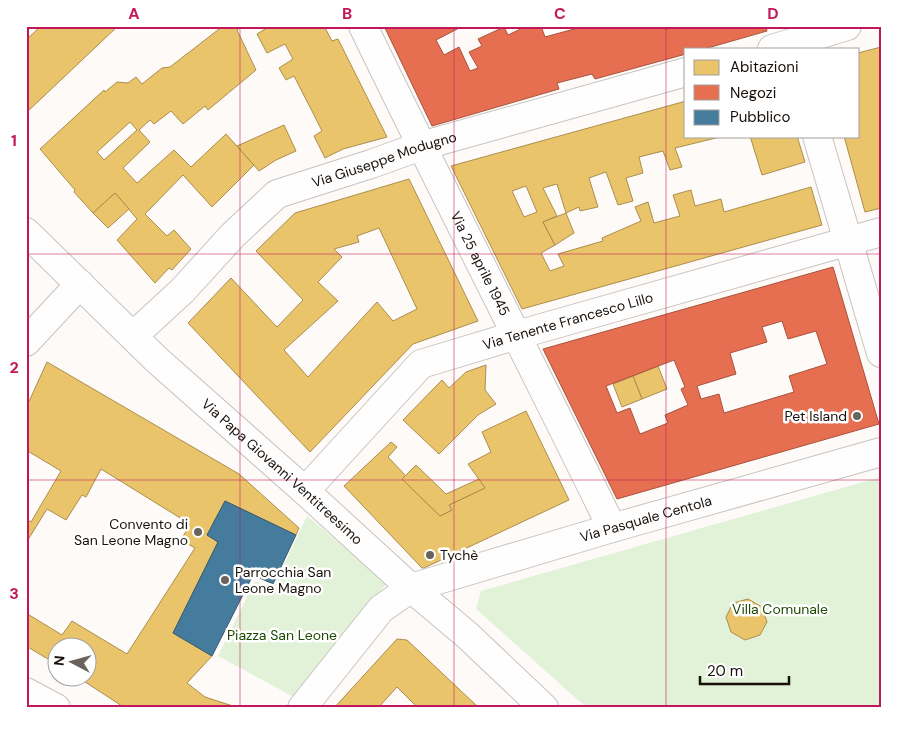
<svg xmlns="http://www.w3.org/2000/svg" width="907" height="734" font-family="'DM Sans',sans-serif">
<rect width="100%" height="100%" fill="#fdfaf8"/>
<g fill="#e1f2d8">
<polygon points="881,477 881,708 587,708 476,609 481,591"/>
<polygon points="307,516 387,583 294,697 218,656 255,581 273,588"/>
</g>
<g fill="#e9c46a" stroke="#ab8e4d" fill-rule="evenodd">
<polygon points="41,26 118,26 26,113 26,40"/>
<path d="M223 26H243L237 30 256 70 208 110 205 106 183 124 171 111 154 124 150 120 139 130 150 142 123 168 137 183 174 150 191 167 226 134 254 165 212 207 183 175 145 214 167 236 174 230 191 249 172 270 169 268 155 283 117 240 137 219 115 193 93 213 74 192 75 190 40 149 104 90 105 92 117 82 128 83 136 77 142 84 162 68 170 67ZM130 122 137 130 104 160 97 152Z"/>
<polygon points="270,26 324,26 332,41 338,39 387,137 343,149 325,158 314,136 322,131 313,113 294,76 286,80 279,68 293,59 285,44 267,53 257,34"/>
<polygon points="881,47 881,208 865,212 844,136 858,136 858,53"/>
<path d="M686 101V136H724L675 148 682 167 670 170 663 151 639 157 643 173 626 178 633 201 618 205 606 172 589 178 598 207 580 211 579 207 566 213 557 184 543 188 557 216 543 222 555 245 541 253 550 271 564 266 558 254 603 241 602 238 641 221 635 207 648 202 654 223 680 216 673 195 691 190 695 206 721 199 724 212 811 187 822 225 522 309 451 166ZM526 186 537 212 524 217 512 191Z"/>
<polygon points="284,125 296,151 276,160 259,171 237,146"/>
<polygon points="750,136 797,136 805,162 762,175"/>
<path d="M409 179 478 321 413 344 310 452 188 323 231 278 277 327 303 300 256 251 295 213ZM379 228 417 309 393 321 377 302 308 377 284 350 338 301 318 282 342 257 334 249 359 242 357 236Z"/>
<polygon points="115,193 129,209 108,228 93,213"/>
<polygon points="566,213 574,233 555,245 543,222"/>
<polygon points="47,362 239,474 299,528 296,535 225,501 207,535 218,542 173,633 212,656 187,683 205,697 239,708 125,708 76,676 88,676 88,646 58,646 58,665 26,646 26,613 62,635 72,621 127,654 195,548 181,540 190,524 101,469 86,497 82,495 66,520 47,509 26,543 26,519 31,522 61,471 26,450 26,408"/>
<polygon points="486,365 485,390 496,404 478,415 439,454 403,420 442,380 449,388 466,372"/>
<polygon points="658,366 667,389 642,399 633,376"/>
<polygon points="633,376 642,399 622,407 613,384"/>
<polygon points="526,411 569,500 424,568 422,568 344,486 391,442 397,447 388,457 406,476 402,479 440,516 452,510 449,505 485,488 468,464 491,452 482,432"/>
<polygon points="416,465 446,494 479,479 485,488 449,505 452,510 440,516 402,479"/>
<polygon points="748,599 762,607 767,622 760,635 745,640 731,632 726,617 733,603"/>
<polygon points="397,639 407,640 477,706 475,708 418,708 397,687 378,708 334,708"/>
</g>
<g fill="#e76f51" stroke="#a9523c" fill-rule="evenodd">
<polygon points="384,26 458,26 459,28 436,40 444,55 459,47 470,71 478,68 469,52 482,46 478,39 504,27 508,35 527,26 541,26 545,37 585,26 665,26 666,30 674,26 766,26 767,31 704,49 686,49 686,54 595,79 592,74 557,83 559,89 432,126"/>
<path d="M833 267 879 424 617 499 543 349ZM782 321 788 339 816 331 827 364 789 376 794 392 724 413 719 394 701 399 697 386 736 374 730 353 767 342 762 327ZM674 360 685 387 681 389 688 405 665 415 668 423 640 434 630 408 617 413 606 386Z"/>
</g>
<polygon fill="#457b9d" stroke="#385b71" points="225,501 296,535 273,584 253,575 212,656 173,633 218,542 207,535"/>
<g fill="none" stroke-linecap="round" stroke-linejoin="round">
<defs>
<g id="minor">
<path id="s1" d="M363 26C444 194 530 360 612 528"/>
<polyline points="772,49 847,26"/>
<polyline points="817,136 881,353"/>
<path id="s2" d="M26 232 157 360 305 491 411 588 467 635 544 708"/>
<path id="s3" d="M133 336 182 291 233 235 277 194 371 164 421 146 686 72"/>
<polyline points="26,342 80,284"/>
<path id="s4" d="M305 491 421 364 517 335 881 232"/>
<polyline points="26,692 56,708"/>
<path id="s5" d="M302 708 381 609 411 588 612 528 881 452"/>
</g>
</defs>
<use href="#minor" stroke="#c9c3bf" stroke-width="30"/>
<use href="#minor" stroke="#fffefe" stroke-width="28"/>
</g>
<path fill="none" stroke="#c2185b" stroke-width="1" stroke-opacity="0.55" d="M240 26V708M454 26V708M666 26V708M26 254H881M26 480H881"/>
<g fill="#69625d" stroke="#fff" stroke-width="2">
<circle cx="857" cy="416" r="5"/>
<circle cx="198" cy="532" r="5"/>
<circle cx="430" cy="555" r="5"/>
<circle cx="225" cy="580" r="5"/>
</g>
<g text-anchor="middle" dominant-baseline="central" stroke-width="5" stroke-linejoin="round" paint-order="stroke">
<g font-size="14" fill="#19100a" stroke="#fff">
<text stroke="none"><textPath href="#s3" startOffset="315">Via Giuseppe Modugno</textPath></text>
<text stroke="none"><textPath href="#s1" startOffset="265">Via 25 aprile 1945</textPath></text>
<text stroke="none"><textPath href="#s4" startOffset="325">Via Tenente Francesco Lillo</textPath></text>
<text stroke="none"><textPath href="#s2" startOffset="351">Via Papa Giovanni Ventitreesimo</textPath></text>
<text stroke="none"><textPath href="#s5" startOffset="408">Via Pasquale Centola</textPath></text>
</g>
<g font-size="14" fill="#19100a" stroke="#fff" text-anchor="end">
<text x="847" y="416">Pet Island</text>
<text x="188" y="524">Convento di<tspan x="188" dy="16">San Leone Magno</tspan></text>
<text x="440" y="555" text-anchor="start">Tychè</text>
<text x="235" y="572" text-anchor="start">Parrocchia San<tspan x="235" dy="16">Leone Magno</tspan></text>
</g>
<g font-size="14" fill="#1d4a03" stroke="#fff">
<text x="780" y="609">Villa Comunale</text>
<text x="282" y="635">Piazza San Leone</text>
</g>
</g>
<rect width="907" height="734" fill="none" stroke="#ffffff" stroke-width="55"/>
<rect x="684" y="48" width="175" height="90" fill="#ffffff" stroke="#a39f9d"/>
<rect x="694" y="60" width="25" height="15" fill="#e9c46a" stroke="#a39f9d"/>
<text x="730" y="72" font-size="15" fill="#19100a">Abitazioni</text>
<rect x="694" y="85" width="25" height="15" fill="#e76f51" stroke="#a39f9d"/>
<text x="730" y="98" font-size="15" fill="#19100a">Negozi</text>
<rect x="694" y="110" width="25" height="15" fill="#457b9d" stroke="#a39f9d"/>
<text x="730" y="122" font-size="15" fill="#19100a">Pubblico</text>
<g transform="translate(72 662) rotate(276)"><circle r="24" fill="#ffffff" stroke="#a39f9d"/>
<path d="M0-4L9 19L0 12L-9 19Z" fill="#69625d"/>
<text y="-8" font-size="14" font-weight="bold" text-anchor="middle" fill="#19100a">N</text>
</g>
<path d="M700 676v8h89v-8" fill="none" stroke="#19100a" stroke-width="2.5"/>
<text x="707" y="676" font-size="15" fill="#19100a" stroke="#ffffff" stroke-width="4" paint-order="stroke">20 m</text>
<rect x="28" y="28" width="852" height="678" fill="none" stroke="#c2185b" stroke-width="2"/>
<g font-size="16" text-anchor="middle" font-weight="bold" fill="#c2185b">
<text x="134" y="19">A</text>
<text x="347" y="19">B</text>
<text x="560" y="19">C</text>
<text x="773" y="19">D</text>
<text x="14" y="146">1</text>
<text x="14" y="373">2</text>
<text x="14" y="599">3</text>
</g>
</svg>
